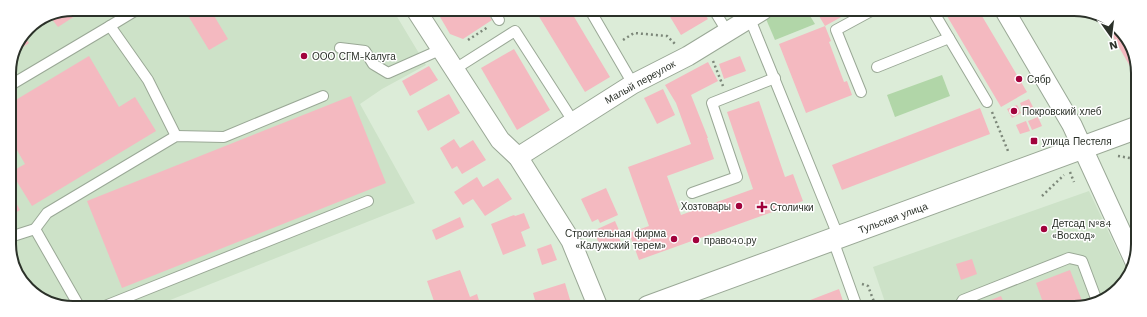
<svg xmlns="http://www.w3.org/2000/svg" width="1147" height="317" font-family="'Work Sans',sans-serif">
<rect width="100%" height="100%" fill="#dcecd8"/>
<g fill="#cde2c8">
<polygon points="73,9 393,10 426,65 382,89 360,104 415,203 155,306 57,306 28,289 10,257 9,69 28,28"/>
<polygon points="1089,191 1128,273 1113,295 1078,308 887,308 873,267"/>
</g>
<g fill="#b1d6a8">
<polygon points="782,10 807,11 815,24 775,40 766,19"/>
<polygon points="942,75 950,96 895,117 887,95"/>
</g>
<g fill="#f4b9c0">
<polygon points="73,9 86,9 58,27 51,18"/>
<polygon points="184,9 210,9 228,39 209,50"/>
<polygon points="436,10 485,10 492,20 463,39 450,34"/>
<polygon points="535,10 570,10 610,77 585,92"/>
<polygon points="666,10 702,10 708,19 681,35"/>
<polygon points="816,11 852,11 825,26"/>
<polygon points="944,11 979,11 1027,92 1001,107"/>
<polygon points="1102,18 1119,28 1137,61 1137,65 1131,68"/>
<polygon points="825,26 831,41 829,42 844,82 847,81 852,95 806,113 779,44"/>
<polygon points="24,36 29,43 18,50"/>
<polygon points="514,49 550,110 517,130 481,68"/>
<polygon points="89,56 119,107 135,97 156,131 32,206 11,172 25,164 10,138 9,104"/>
<polygon points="740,56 746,71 724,79 719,64"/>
<polygon points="708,62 718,81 691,95 708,138 707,138 714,159 667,176 681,215 753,189 727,112 759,101 785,177 793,174 803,201 639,260 629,233 649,226 628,167 691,144 676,103 665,85"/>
<polygon points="429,66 438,80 410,96 402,81"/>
<polygon points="663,89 675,115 657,124 644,98"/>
<polygon points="449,94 460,113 428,131 417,111"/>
<polygon points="351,96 386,183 122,288 87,201"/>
<polygon points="1029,99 1033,107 1024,112 1020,103"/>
<polygon points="1017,105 1021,113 1012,118 1007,109"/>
<polygon points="980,108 990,134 842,190 832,165"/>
<polygon points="1038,117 1042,126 1032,130 1028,121"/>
<polygon points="1026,121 1030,131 1020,134 1016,125"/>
<polygon points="454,139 460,148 473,140 486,160 462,174 457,166 452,169 440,148"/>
<polygon points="477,177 483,187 498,178 512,199 485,216 473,199 463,205 454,192"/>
<polygon points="606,188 618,215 600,223 598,219 592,222 581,199"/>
<polygon points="10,192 20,210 10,216"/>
<polygon points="524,213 530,228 521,232 526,246 503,255 491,224 514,215 515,216"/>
<polygon points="460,217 464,227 436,240 432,230"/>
<polygon points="615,221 622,237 619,238 621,242 608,248 607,244 601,247 593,231"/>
<polygon points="551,244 557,260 542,265 537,249"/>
<polygon points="972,259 977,274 961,280 956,264"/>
<polygon points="460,270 470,297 477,294 481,307 436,307 427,281"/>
<polygon points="1070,270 1084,306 1078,308 1045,308 1036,283"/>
<polygon points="565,283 571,303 559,307 537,307 533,293"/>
<polygon points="839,289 845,307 792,307"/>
<polygon points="1001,296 1006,308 970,308"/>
</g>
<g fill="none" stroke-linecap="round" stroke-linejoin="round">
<defs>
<g id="lane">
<polyline points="138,9 110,26 148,80 176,136"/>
<polyline points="493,10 499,20"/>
<polyline points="590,10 633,84"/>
<polyline points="714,10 728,33"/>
<polyline points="933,11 987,102"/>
<polyline points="750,19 839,238"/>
<polyline points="340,48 365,51 373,64 388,73 442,49"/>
<polyline points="877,67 949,38"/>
<polyline points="455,69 515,31 573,121"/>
<polyline points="9,86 110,26"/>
<polyline points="861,92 836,30 871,11"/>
<polyline points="692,193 737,177 712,103 775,78"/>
<polyline points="35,229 47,213 176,136 224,137 323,96"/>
<polyline points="10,237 35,229 79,306"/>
<polyline points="833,240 857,307"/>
<polyline points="105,306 368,201"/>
<polyline points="958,308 963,300 1069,258 1082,261 1097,301"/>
</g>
<g id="street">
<polyline points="416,10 500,140 518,157 571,241 598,307"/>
<polyline points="1005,11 1072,125 1135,262"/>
<polyline points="518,157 633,84 688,56 763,10"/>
</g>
<polyline id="secondary" points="648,307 1136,128"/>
</defs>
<use href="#lane" stroke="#9aa896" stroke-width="12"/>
<use href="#street" stroke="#9aa896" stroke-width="21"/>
<use href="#secondary" stroke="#9aa896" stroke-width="24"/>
<g stroke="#7c8779" stroke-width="2.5" stroke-dasharray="2 3" stroke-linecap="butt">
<polyline points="468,40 488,27"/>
<polyline points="623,40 634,33 667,36 675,44"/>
<polyline points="713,61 723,86"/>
<polyline points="992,112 1008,151"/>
<polyline points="1118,156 1136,159"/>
<polyline points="1070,172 1074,182"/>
<polyline points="1042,196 1064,175"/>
<polyline points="862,284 868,286 876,307"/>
</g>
<use href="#lane" stroke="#fff" stroke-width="10"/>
<use href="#street" stroke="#fff" stroke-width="19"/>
<use href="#secondary" stroke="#fff" stroke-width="22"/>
</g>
<g fill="#a1023c" stroke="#fff" stroke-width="1.5">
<circle cx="304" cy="56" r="4"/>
<circle cx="1019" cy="79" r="4"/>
<circle cx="1014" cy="111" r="4"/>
<rect x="1030" y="137" width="8" height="8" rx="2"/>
<circle cx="739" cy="206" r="4"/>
<path d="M760 201h4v4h4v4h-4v4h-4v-4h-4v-4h4z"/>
<circle cx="1044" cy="229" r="4"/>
<circle cx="674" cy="239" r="4"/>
<circle cx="696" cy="240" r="4"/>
</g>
<g text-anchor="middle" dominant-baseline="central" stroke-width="3" stroke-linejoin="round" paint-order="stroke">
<g font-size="10" fill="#2b3129" stroke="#fff" text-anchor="start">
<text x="312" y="56">ООО СГМ-Калуга</text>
<text x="1027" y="79">Сябр</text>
<text x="1022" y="111">Покровский хлеб</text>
<text x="1042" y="141">улица Пестеля</text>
<text x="731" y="206" text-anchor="end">Хозтовары</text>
<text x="770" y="207">Столички</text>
<text x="1052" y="223">Детсад №84<tspan x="1052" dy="12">«Восход»</tspan></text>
<text x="666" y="233" text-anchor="end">Строительная фирма<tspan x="666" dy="12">«Калужский терем»</tspan></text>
<text x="704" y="240">право40.ру</text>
</g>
<g font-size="10" fill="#2b3129" stroke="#fff">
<text transform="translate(640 82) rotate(-29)">Малый переулок</text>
<text transform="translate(893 218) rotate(-20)">Тульская улица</text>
</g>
</g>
<path d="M0 0H1147V317H0ZM73 16H1074A57 57 0 0 1 1131 73V244A57 57 0 0 1 1074 301H73A57 57 0 0 1 16 244V73A57 57 0 0 1 73 16Z" fill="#fff" fill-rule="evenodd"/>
<path fill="none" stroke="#2b3129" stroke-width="2" d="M73 16H1074A57 57 0 0 1 1131 73V244A57 57 0 0 1 1074 301H73A57 57 0 0 1 16 244V73A57 57 0 0 1 73 16Z"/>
<g transform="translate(1111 36) rotate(166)" stroke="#ffffff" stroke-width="3" paint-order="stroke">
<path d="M0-3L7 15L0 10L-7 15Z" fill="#2b3129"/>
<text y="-6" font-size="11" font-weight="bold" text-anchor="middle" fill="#2b3129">N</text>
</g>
</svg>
